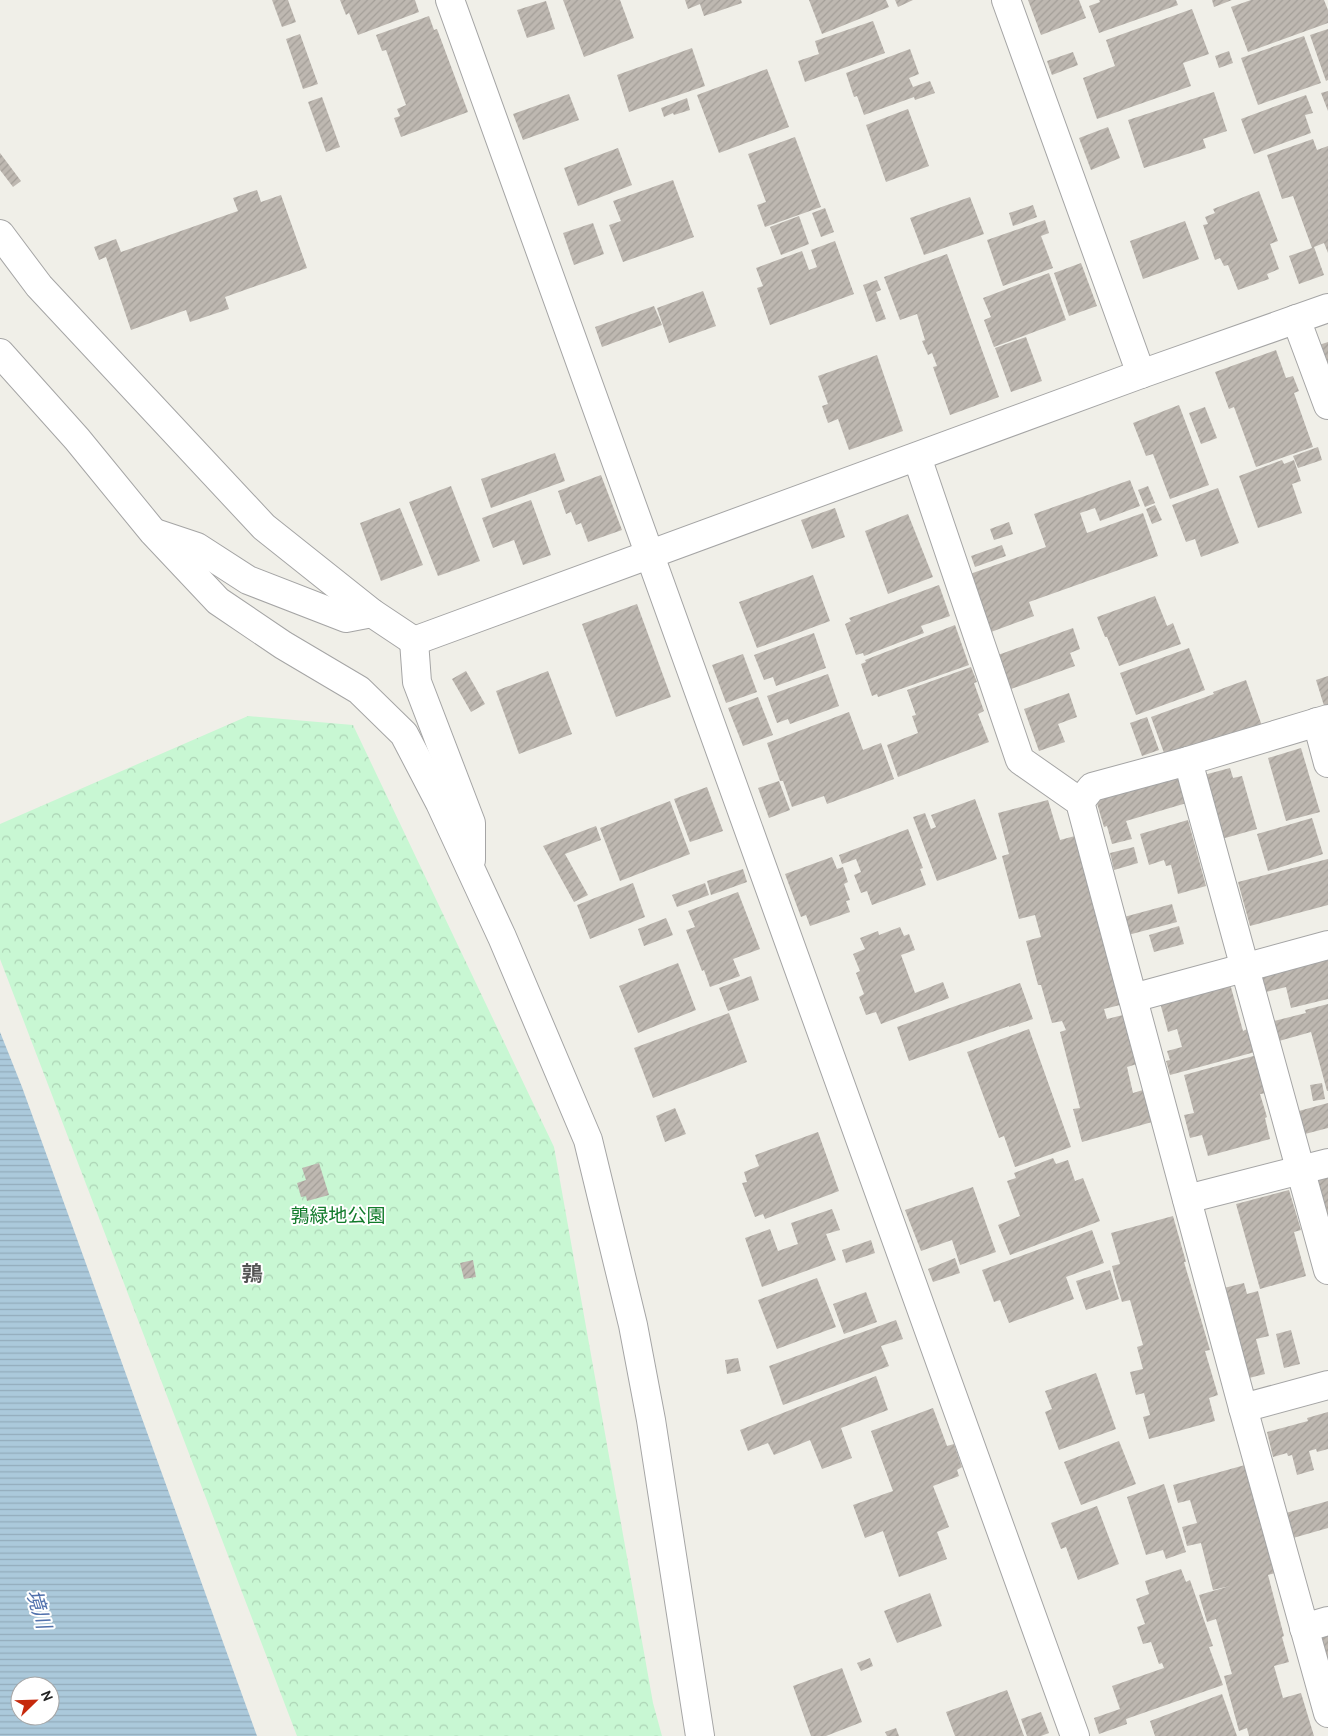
<svg xmlns="http://www.w3.org/2000/svg" width="1328" height="1736" font-family="Cabin,'Noto Sans JP',sans-serif">
<defs>
<pattern id="park-crowns" width="20" height="18" patternUnits="userSpaceOnUse" patternTransform="scale(1.25)"><rect width="20" height="18" fill="#c8f7d3"/><path d="M2 6a3 3 0 1 1 6 0M12 15a3 3 0 1 1 6 0" fill="none" stroke="#acd3b5"/></pattern>
<pattern id="water-rules" width="6" height="5" patternUnits="userSpaceOnUse" patternTransform="scale(1.25)"><rect width="6" height="5" fill="#abc9db"/><path d="M0 2.5h6" fill="none" stroke="#93acbc"/></pattern>
<pattern id="building-hatch" width="6" height="6" patternUnits="userSpaceOnUse" patternTransform="scale(1.25)"><rect width="6" height="6" fill="#beb8b1"/><path d="M-1 1l2-2M0 6l6-6M5 7l2-2" fill="none" stroke="#a39e98"/></pattern>
</defs>
<rect width="100%" height="100%" fill="#f0efe8"/>
<polygon fill="url(#park-crowns)" points="248,716 353,725 554,1147 653,1703 662,1736 297,1736 0,959 0,824"/>
<path fill="url(#water-rules)" fill-rule="evenodd" d="M0 1032 22 1087 257 1736H0ZM20 1686H50V1716H20Z"/>
<g fill="url(#building-hatch)">
<polygon points="272,0 288,0 296,22 282,27"/>
<polygon points="340,0 415,0 419,12 358,35 349,13 346,15"/>
<polygon points="563,0 620,0 634,38 584,57"/>
<polygon points="685,0 741,0 742,3 704,16 700,4 688,9"/>
<polygon points="809,0 886,0 889,7 822,34"/>
<polygon points="895,0 913,0 898,7"/>
<polygon points="1028,0 1079,0 1086,18 1041,35"/>
<polygon points="1099,0 1176,0 1178,5 1099,33 1089,6 1100,2"/>
<polygon points="1212,0 1232,0 1214,7"/>
<polygon points="1251,0 1324,0 1328,10 1328,23 1248,52 1231,7"/>
<polygon points="546,1 555,29 527,38 517,10"/>
<polygon points="1192,9 1209,54 1183,63 1191,86 1097,119 1083,78 1115,66 1106,40"/>
<polygon points="429,16 434,30 437,29 468,112 401,137 394,118 400,116 397,109 406,105 386,50 382,51 376,35"/>
<polygon points="873,21 885,53 805,82 798,61 819,54 815,41"/>
<polygon points="1328,29 1328,80 1326,81 1310,35"/>
<polygon points="300,34 318,84 303,89 286,39"/>
<polygon points="1304,36 1321,83 1258,105 1241,58"/>
<polygon points="692,48 705,86 629,112 617,75"/>
<polygon points="910,49 919,74 909,78 913,87 930,81 935,93 915,100 914,97 864,115 857,96 854,97 846,73"/>
<polygon points="1229,51 1233,63 1219,68 1215,56"/>
<polygon points="1073,52 1078,65 1052,75 1047,61"/>
<polygon points="767,69 789,127 719,153 697,95"/>
<polygon points="1328,91 1328,111 1321,93"/>
<polygon points="1214,92 1227,131 1203,139 1206,148 1144,168 1128,120"/>
<polygon points="569,94 579,120 523,140 513,114"/>
<polygon points="1306,95 1313,113 1305,115 1311,133 1254,154 1241,119"/>
<polygon points="322,97 340,147 326,152 308,102"/>
<polygon points="687,98 690,110 674,115 673,113 664,117 661,108"/>
<polygon points="908,109 929,166 886,182 866,125"/>
<polygon points="1108,127 1120,158 1091,170 1079,138"/>
<polygon points="795,137 821,207 765,227 757,205 766,202 748,154"/>
<polygon points="1313,139 1317,150 1328,146 1328,253 1324,243 1314,247 1324,275 1299,284 1289,256 1312,248 1293,196 1282,199 1267,155"/>
<polygon points="618,148 632,185 578,206 564,168"/>
<polygon points="0,153 21,181 13,187 0,170"/>
<polygon points="673,180 694,237 623,262 609,225 621,221 613,201"/>
<polygon points="257,190 261,202 281,195 307,268 225,297 229,309 190,322 186,310 131,330 106,257 99,260 94,247 116,239 121,252 238,211 233,198"/>
<polygon points="1259,191 1278,241 1270,244 1279,269 1267,274 1269,279 1238,290 1228,265 1224,266 1220,258 1215,260 1203,225 1208,224 1205,217 1215,213 1213,209"/>
<polygon points="970,197 984,234 924,255 910,218"/>
<polygon points="1033,205 1037,217 1013,226 1009,213"/>
<polygon points="825,208 834,232 821,237 812,213"/>
<polygon points="799,216 809,244 781,255 770,227"/>
<polygon points="1045,220 1049,233 1041,236 1053,268 1003,286 987,240"/>
<polygon points="1185,221 1199,259 1143,279 1130,241"/>
<polygon points="593,223 604,254 574,265 563,233"/>
<polygon points="835,241 854,294 770,325 757,288 763,286 756,268 802,251 809,270 817,267 811,250"/>
<polygon points="947,254 999,397 950,415 933,367 937,366 932,353 928,355 922,341 925,340 917,314 900,320 884,277"/>
<polygon points="1081,263 1097,306 1069,316 1054,273"/>
<polygon points="1049,273 1066,320 994,347 984,320 991,317 983,298"/>
<polygon points="877,280 881,290 876,292 886,319 876,322 863,285"/>
<polygon points="703,291 716,326 669,343 657,308"/>
<polygon points="654,306 662,325 602,347 595,327"/>
<polygon points="1026,337 1042,381 1011,392 995,348"/>
<polygon points="1328,342 1328,377 1316,346"/>
<polygon points="1276,350 1286,378 1293,376 1299,391 1294,393 1313,447 1256,467 1234,407 1229,409 1215,372"/>
<polygon points="877,355 903,431 849,450 838,419 828,423 822,406 828,404 818,376"/>
<polygon points="1179,405 1209,485 1170,499 1153,454 1146,456 1133,423"/>
<polygon points="1205,407 1217,438 1201,444 1189,413"/>
<polygon points="1318,447 1322,460 1298,468 1293,456"/>
<polygon points="555,453 565,481 491,508 481,479"/>
<polygon points="1282,460 1284,464 1294,460 1301,481 1292,484 1302,513 1258,528 1239,476"/>
<polygon points="601,475 622,530 588,542 581,523 576,525 571,512 566,514 558,491"/>
<polygon points="1130,480 1140,506 1100,521 1095,508 1080,513 1087,533 1143,513 1158,556 1029,602 1034,616 991,632 970,574 1046,547 1034,514"/>
<polygon points="451,486 480,561 438,576 409,502"/>
<polygon points="1148,486 1155,503 1145,507 1138,490"/>
<polygon points="1218,488 1239,543 1201,557 1195,539 1186,542 1172,505"/>
<polygon points="531,500 551,555 523,565 514,540 493,548 482,518"/>
<polygon points="1155,505 1162,520 1152,524 1146,509"/>
<polygon points="400,508 423,565 381,581 360,523"/>
<polygon points="835,508 845,537 812,549 801,520"/>
<polygon points="908,514 933,577 888,594 865,531"/>
<polygon points="1009,522 1013,534 994,540 990,529"/>
<polygon points="1002,545 1006,556 975,567 971,556"/>
<polygon points="813,575 830,621 757,648 739,602"/>
<polygon points="939,585 950,616 921,626 924,633 864,656 863,653 856,655 845,624 851,621 849,618"/>
<polygon points="1155,596 1167,626 1173,623 1181,644 1119,666 1107,637 1105,637 1097,617"/>
<polygon points="637,604 671,697 616,717 582,624"/>
<polygon points="955,625 969,665 878,697 877,694 872,696 861,664 866,662 865,660"/>
<polygon points="1073,628 1080,649 1070,653 1075,666 1011,689 998,655"/>
<polygon points="814,633 826,668 776,686 773,677 764,680 754,655"/>
<polygon points="1189,648 1205,690 1136,715 1120,673"/>
<polygon points="743,654 757,692 726,703 712,665"/>
<polygon points="971,667 977,682 974,683 984,711 978,714 989,742 898,777 887,745 918,733 912,716 916,715 907,690"/>
<polygon points="466,671 485,704 471,712 452,679"/>
<polygon points="548,671 572,734 519,754 496,691"/>
<polygon points="828,674 839,706 790,724 788,719 777,723 767,696"/>
<polygon points="1328,676 1328,708 1325,709 1316,680"/>
<polygon points="1246,680 1262,726 1230,736 1164,753 1151,717 1214,694 1213,692"/>
<polygon points="1069,693 1077,717 1058,724 1065,742 1039,751 1024,709"/>
<polygon points="758,697 773,735 743,746 728,708"/>
<polygon points="849,712 863,750 881,743 894,779 827,804 824,796 792,807 783,781 780,781 767,743"/>
<polygon points="1147,717 1159,750 1142,756 1130,723"/>
<polygon points="1301,748 1320,812 1286,821 1268,758"/>
<polygon points="1230,768 1233,778 1242,776 1257,829 1218,840 1200,776"/>
<polygon points="1182,773 1190,802 1126,821 1132,839 1112,844 1107,826 1104,827 1095,797"/>
<polygon points="779,781 790,810 769,818 758,788"/>
<polygon points="707,787 723,831 690,842 674,799"/>
<polygon points="975,799 997,859 937,881 913,817 925,813 931,829 936,827 931,815"/>
<polygon points="1048,800 1060,840 1075,836 1120,1005 1104,1009 1107,1019 1123,1015 1137,1064 1127,1067 1133,1093 1143,1090 1152,1122 1082,1142 1073,1109 1080,1108 1060,1032 1066,1030 1062,1021 1052,1023 1041,985 1038,985 1026,941 1041,937 1035,915 1019,919 1002,856 1009,854 998,813"/>
<polygon points="670,801 690,854 620,881 600,828"/>
<polygon points="1312,818 1323,854 1268,871 1257,834"/>
<polygon points="1188,820 1206,886 1178,894 1171,865 1166,866 1164,860 1149,865 1140,834"/>
<polygon points="596,826 601,840 565,854 588,895 574,902 543,846"/>
<polygon points="908,829 923,868 920,869 926,885 872,905 867,891 861,893 854,875 861,872 856,859 842,864 839,855"/>
<polygon points="1134,847 1138,863 1114,870 1110,853"/>
<polygon points="832,857 837,869 843,867 848,882 844,884 850,900 846,901 850,912 810,926 806,915 801,917 785,874"/>
<polygon points="1328,859 1328,905 1250,926 1238,882"/>
<polygon points="743,869 747,882 711,895 707,881"/>
<polygon points="633,883 645,917 590,939 577,905"/>
<polygon points="705,883 709,895 677,907 672,895"/>
<polygon points="738,892 760,949 733,959 740,976 710,987 704,970 702,971 686,930 695,927 688,911"/>
<polygon points="1172,904 1177,922 1128,935 1124,917"/>
<polygon points="666,918 673,935 644,946 638,929"/>
<polygon points="1179,926 1184,944 1154,952 1149,935"/>
<polygon points="900,927 904,936 909,934 915,950 901,955 915,993 943,982 949,998 881,1024 876,1012 866,1015 859,997 864,994 856,973 860,971 853,954 865,949 860,938 878,931 879,935"/>
<polygon points="1328,958 1328,999 1291,1008 1286,987 1266,992 1261,977"/>
<polygon points="678,963 696,1010 638,1033 619,986"/>
<polygon points="751,976 759,1000 728,1011 719,988"/>
<polygon points="1229,980 1243,1031 1249,1028 1255,1052 1170,1075 1166,1061 1170,1060 1167,1051 1182,1047 1177,1029 1168,1032 1159,999"/>
<polygon points="1020,983 1033,1019 1009,1027 1009,1026 909,1061 897,1027"/>
<polygon points="1328,1004 1328,1091 1327,1091 1311,1032 1279,1041 1274,1021 1306,1013 1305,1010"/>
<polygon points="729,1013 747,1062 653,1098 634,1048"/>
<polygon points="1029,1029 1071,1147 1015,1167 1004,1136 999,1138 967,1052"/>
<polygon points="1257,1055 1267,1093 1260,1094 1267,1117 1265,1118 1270,1139 1208,1156 1202,1135 1190,1138 1184,1115 1194,1113 1184,1075"/>
<polygon points="1322,1083 1325,1099 1313,1101 1310,1085"/>
<polygon points="1328,1103 1328,1128 1305,1134 1299,1111"/>
<polygon points="675,1108 686,1134 665,1142 656,1116"/>
<polygon points="818,1132 839,1191 765,1219 763,1214 755,1217 742,1183 747,1182 744,1172 759,1166 755,1155"/>
<polygon points="1053,1158 1056,1164 1068,1160 1075,1181 1083,1178 1100,1221 1010,1255 998,1225 1020,1216 1007,1181 1016,1178 1014,1173"/>
<polygon points="319,1163 329,1195 307,1201 306,1196 301,1197 297,1183 306,1180 302,1168"/>
<polygon points="1328,1170 1328,1219 1315,1174"/>
<polygon points="973,1187 996,1252 960,1265 952,1240 921,1251 905,1210"/>
<polygon points="1289,1190 1301,1230 1294,1232 1306,1276 1260,1289 1236,1204"/>
<polygon points="832,1209 840,1230 826,1234 836,1260 762,1287 745,1238 770,1229 778,1251 798,1244 791,1223"/>
<polygon points="1173,1216 1186,1262 1184,1262 1210,1350 1205,1351 1218,1395 1209,1398 1215,1421 1149,1439 1143,1417 1150,1415 1144,1393 1136,1395 1130,1372 1143,1369 1137,1347 1143,1345 1130,1300 1122,1302 1116,1282 1112,1266 1120,1264 1111,1233"/>
<polygon points="1092,1230 1104,1263 1066,1277 1074,1299 1009,1323 1000,1300 994,1302 982,1270"/>
<polygon points="871,1240 875,1253 846,1263 842,1250"/>
<polygon points="955,1258 960,1273 933,1282 928,1269"/>
<polygon points="473,1260 476,1277 464,1279 460,1263"/>
<polygon points="1110,1270 1119,1299 1086,1310 1076,1281"/>
<polygon points="817,1278 836,1327 777,1349 758,1300"/>
<polygon points="1244,1283 1247,1294 1258,1291 1269,1336 1256,1339 1265,1374 1249,1378 1224,1288"/>
<polygon points="866,1292 877,1322 844,1334 833,1304"/>
<polygon points="896,1320 903,1339 881,1346 889,1366 783,1405 769,1366"/>
<polygon points="1291,1330 1300,1364 1284,1368 1276,1334"/>
<polygon points="738,1358 741,1371 727,1374 725,1360"/>
<polygon points="1096,1373 1116,1429 1059,1450 1045,1412 1052,1409 1045,1391"/>
<polygon points="876,1376 888,1410 841,1428 852,1458 822,1469 810,1440 774,1455 768,1443 748,1451 740,1430"/>
<polygon points="933,1408 947,1446 954,1444 962,1467 957,1470 959,1476 933,1486 949,1527 937,1532 947,1559 899,1577 883,1531 865,1538 853,1505 893,1491 871,1431"/>
<polygon points="1328,1412 1328,1449 1317,1452 1316,1449 1309,1451 1314,1470 1297,1475 1292,1455 1288,1456 1287,1453 1273,1457 1267,1432 1308,1421 1307,1418"/>
<polygon points="1119,1441 1136,1484 1081,1505 1064,1462"/>
<polygon points="1245,1465 1275,1573 1268,1575 1284,1636 1282,1637 1289,1662 1274,1666 1283,1698 1301,1693 1314,1736 1249,1736 1247,1728 1239,1731 1224,1676 1232,1674 1216,1619 1207,1622 1199,1595 1230,1586 1213,1590 1201,1543 1187,1546 1182,1527 1197,1523 1190,1500 1178,1503 1173,1485"/>
<polygon points="1164,1484 1186,1552 1166,1559 1163,1550 1146,1555 1127,1497"/>
<polygon points="1328,1501 1328,1528 1293,1538 1286,1513"/>
<polygon points="1097,1506 1119,1564 1078,1580 1066,1547 1061,1549 1051,1523"/>
<polygon points="1181,1569 1186,1582 1190,1580 1213,1646 1209,1647 1223,1685 1126,1719 1127,1724 1099,1734 1094,1718 1120,1709 1112,1686 1164,1668 1162,1663 1159,1664 1151,1642 1143,1644 1137,1627 1145,1624 1136,1599 1149,1594 1145,1581"/>
<polygon points="930,1593 942,1626 897,1643 884,1611"/>
<polygon points="1328,1635 1328,1664 1320,1638"/>
<polygon points="870,1658 873,1666 861,1671 857,1663"/>
<polygon points="842,1668 862,1722 826,1736 811,1736 793,1686"/>
<polygon points="1007,1690 1024,1736 955,1736 946,1712"/>
<polygon points="1222,1694 1237,1736 1155,1736 1150,1721"/>
<polygon points="1041,1712 1049,1733 1041,1736 1027,1736 1021,1719"/>
<polygon points="896,1728 899,1736 887,1736 885,1732"/>
</g>
<g fill="none" stroke-linecap="round" stroke-linejoin="round">
<defs>
<g id="minor">
<polyline points="450,0 1075,1736"/>
<polyline points="1006,0 1141,374"/>
<polyline points="0,234 39,286 264,527 372,613 414,641 1141,374 1328,308"/>
<polyline points="1296,319 1328,405"/>
<polyline points="0,353 77,439 153,532 218,601 283,645 359,690 404,734 440,803 502,937 588,1140 633,1325 651,1420 700,1736"/>
<polyline points="917,457 1020,760 1080,802 1243,1408 1328,1713"/>
<polyline points="158,534 197,547 248,580 346,618 372,613"/>
<polyline points="414,641 417,682 471,823 471,860"/>
<polyline points="1317,722 1328,763"/>
<polyline points="1188,761 1328,1270"/>
<polyline points="1080,802 1092,787 1188,761 1328,719"/>
<polyline points="1133,998 1328,945"/>
<polyline points="1187,1199 1328,1163"/>
<polyline points="1243,1408 1328,1385"/>
<polyline points="1304,1628 1328,1621"/>
</g>
</defs>
<use href="#minor" stroke="#a5a5a5" stroke-width="30"/>
<use href="#minor" stroke="#fff" stroke-width="28"/>
</g>
<g text-anchor="middle" dominant-baseline="central" stroke-width="4" stroke-linejoin="round" paint-order="stroke">
<g font-size="19" fill="#127b2b" stroke="#fff">
<text x="338" y="1215">鶉緑地公園</text>
</g>
<g font-size="20" font-style="italic" fill="#5171ac" stroke="#fff">
<text transform="translate(39 1609) rotate(73)">境川</text>
</g>
<g font-size="21" font-weight="bold" fill="#545454" stroke="#fff">
<text x="252" y="1273">鶉</text>
</g>
</g>
<g transform="translate(35 1701) rotate(67)"><circle r="24" fill="#ffffff" stroke="#a6a6a6"/>
<path d="M0-4L9 19L0 12L-9 19Z" fill="#c6290c"/>
<text y="-8" font-size="14" font-weight="bold" text-anchor="middle" fill="#212121">N</text>
</g>
</svg>
